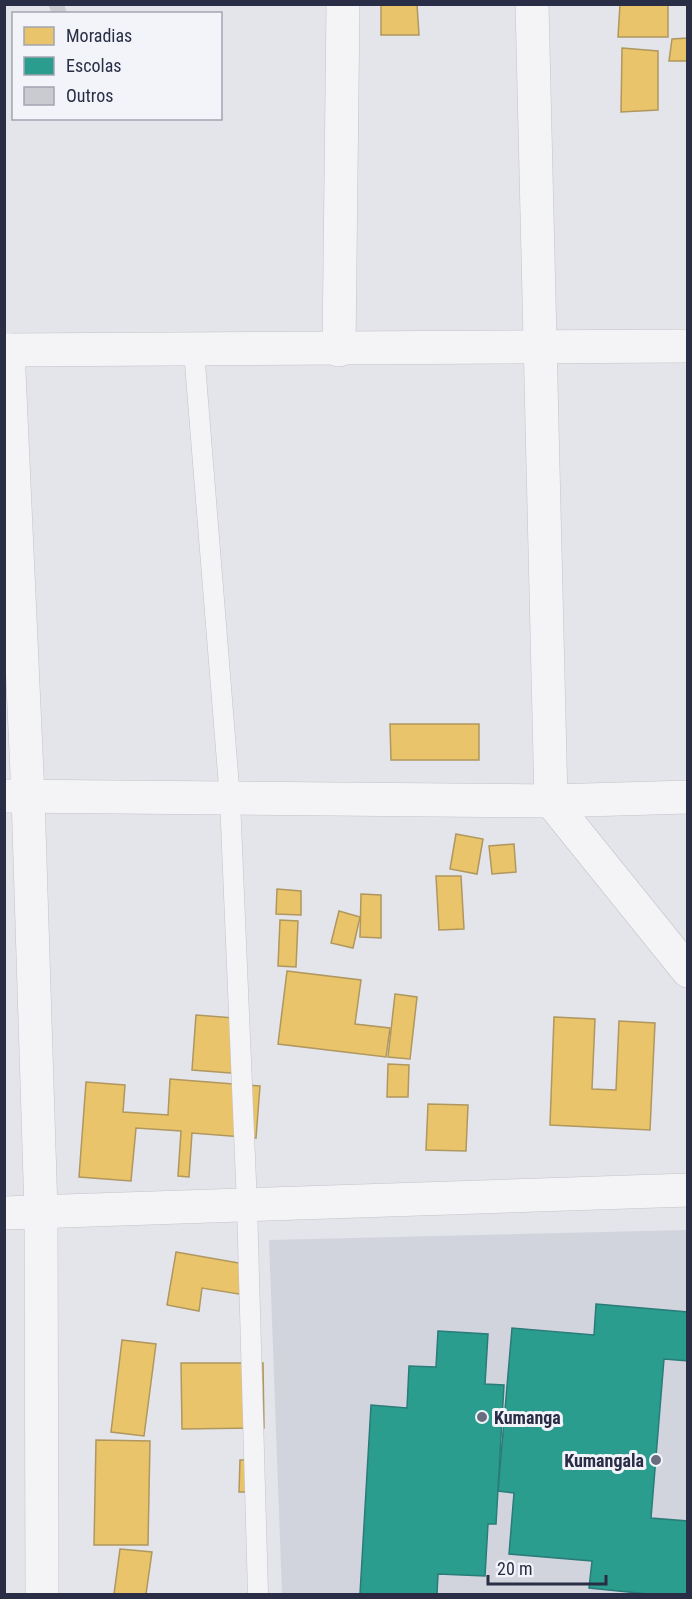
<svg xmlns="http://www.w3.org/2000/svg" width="692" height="1599" font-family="'Roboto Condensed',sans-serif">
<rect width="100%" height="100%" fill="#e4e5ea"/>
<polygon fill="#d2d4dd" points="687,1230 687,1594 282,1594 269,1240"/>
<g fill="#e9c46a" stroke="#af975f" stroke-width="1.5">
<polygon points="381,4 417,4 419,35 381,35"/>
<polygon points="620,4 668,4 668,37 618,37"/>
<polygon points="688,38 688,61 669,61 672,39"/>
<polygon points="622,48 658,51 658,110 621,112"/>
<polygon points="390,724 479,724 479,760 391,760"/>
<polygon points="456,834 483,839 477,874 450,869"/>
<polygon points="514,844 516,872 492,874 489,846"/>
<polygon points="436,876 461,876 464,929 439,930"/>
<polygon points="277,889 301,891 301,915 276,914"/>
<polygon points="361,894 381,895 381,938 360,937"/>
<polygon points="339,911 360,917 353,948 331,943"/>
<polygon points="280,920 298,921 296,967 278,966"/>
<polygon points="287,971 361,980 355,1024 390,1028 386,1057 278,1044"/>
<polygon points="395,994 417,997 410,1059 388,1057"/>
<polygon points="196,1015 247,1019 243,1074 192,1070"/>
<polygon points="554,1017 595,1019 592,1089 616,1090 619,1021 655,1023 650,1130 550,1125"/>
<polygon points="388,1064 409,1065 408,1097 387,1097"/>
<polygon points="170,1079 260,1086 256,1138 192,1133 189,1177 178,1176 181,1131 136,1128 131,1181 79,1177 86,1082 125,1085 123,1112 168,1115"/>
<polygon points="428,1104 468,1105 466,1151 426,1150"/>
<polygon points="176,1252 256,1266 251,1296 202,1288 199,1311 167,1305"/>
<polygon points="122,1340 156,1344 144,1436 111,1432"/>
<polygon points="181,1363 263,1363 264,1428 182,1429"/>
<polygon points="96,1440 150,1441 148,1545 94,1545"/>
<polygon points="240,1460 262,1460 261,1492 239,1492"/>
<polygon points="120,1549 152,1552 146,1594 114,1594"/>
</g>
<g fill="#2a9d8f" stroke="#2a7b79" stroke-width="1.5">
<polygon points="596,1304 688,1312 688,1361 664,1359 651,1518 688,1521 688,1594 648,1594 589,1588 592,1561 509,1554 514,1493 498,1491 512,1328 594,1335"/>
<polygon points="438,1331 488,1334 485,1384 504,1385 496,1524 488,1524 485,1576 438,1574 437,1594 360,1594 371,1405 407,1408 409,1366 436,1367"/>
</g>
<polygon fill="#cacbd1" points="48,4 64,4 67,14 52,14"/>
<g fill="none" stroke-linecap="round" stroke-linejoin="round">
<defs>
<polyline id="service" points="194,351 230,799 247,1205 258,1594"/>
<g id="minor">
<polyline points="532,4 551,801 688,971"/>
<polyline points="4,350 688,346"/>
<polyline points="8,350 28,796 41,1212 42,1594"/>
<polyline points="339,350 343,4"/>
<polyline points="4,796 551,801 688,797"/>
<polyline points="4,1213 688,1190"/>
</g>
</defs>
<use href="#service" stroke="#c2c3c8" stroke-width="21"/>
<use href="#minor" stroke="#c2c3c8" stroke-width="34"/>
<use href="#service" stroke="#f4f4f7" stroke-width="20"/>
<use href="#minor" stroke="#f4f4f7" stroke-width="33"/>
</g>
<g fill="#6a6d7f" stroke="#f2f4f9" stroke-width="2">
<circle cx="482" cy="1417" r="6"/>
<circle cx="656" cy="1460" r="6"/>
</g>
<g text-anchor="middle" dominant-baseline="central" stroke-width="6" stroke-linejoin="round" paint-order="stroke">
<g font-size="18" font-weight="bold" fill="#292d46" stroke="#f2f4f9" text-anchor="start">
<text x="494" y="1417">Kumanga</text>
<text x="644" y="1460" text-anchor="end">Kumangala</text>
</g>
</g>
<rect width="692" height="1599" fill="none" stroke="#292d46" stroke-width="12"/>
<rect x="12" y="12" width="210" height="108" fill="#f2f4f9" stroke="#a2a4b1" stroke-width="1.5"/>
<rect x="24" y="27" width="30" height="18" fill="#e9c46a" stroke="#a2a4b1" stroke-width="1.5"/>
<text x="66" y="42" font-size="18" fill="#292d46">Moradias</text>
<rect x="24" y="57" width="30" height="18" fill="#2a9d8f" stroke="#a2a4b1" stroke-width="1.5"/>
<text x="66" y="72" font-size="18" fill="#292d46">Escolas</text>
<rect x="24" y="87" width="30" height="18" fill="#cacbd1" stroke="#a2a4b1" stroke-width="1.5"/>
<text x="66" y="102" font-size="18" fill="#292d46">Outros</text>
<path d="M488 1575v9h118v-9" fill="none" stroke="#292d46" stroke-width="3"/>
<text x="497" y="1575" font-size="18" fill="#292d46" stroke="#f2f4f9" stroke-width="4.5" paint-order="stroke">20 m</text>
</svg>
